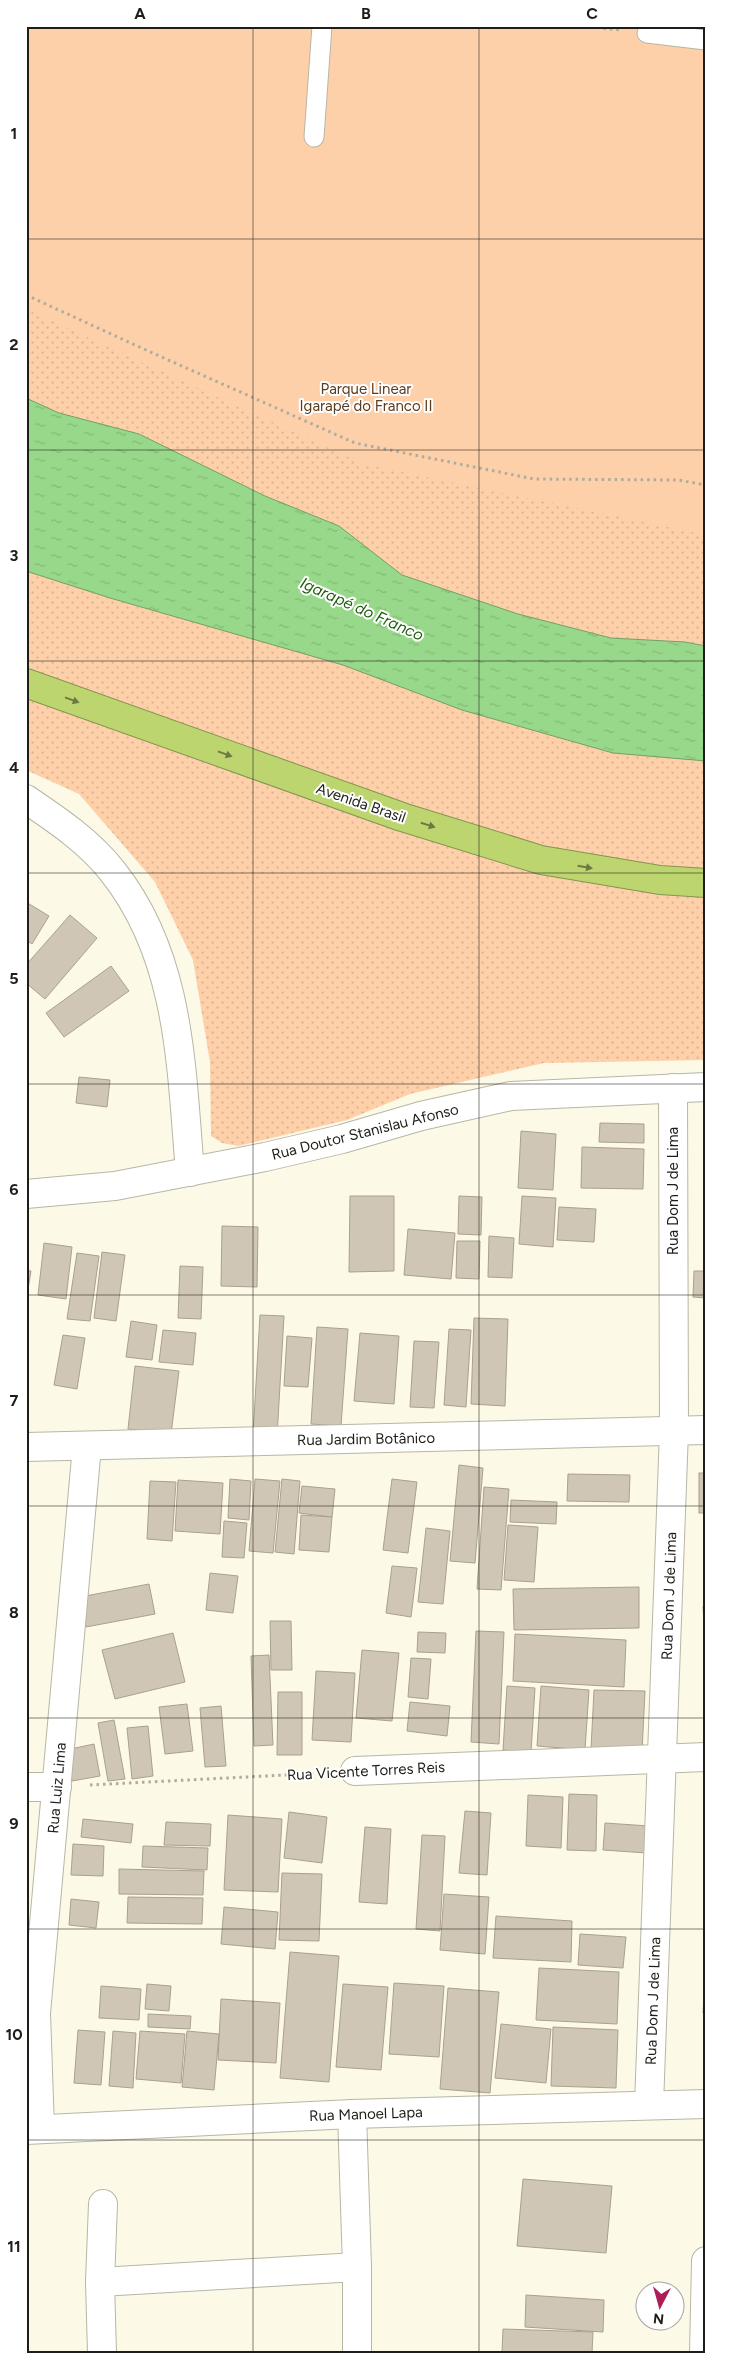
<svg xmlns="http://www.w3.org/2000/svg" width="732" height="2379" font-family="Figtree,sans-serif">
<defs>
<pattern id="park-dots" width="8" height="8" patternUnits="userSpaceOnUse" patternTransform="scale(1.25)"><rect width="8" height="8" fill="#fed0a9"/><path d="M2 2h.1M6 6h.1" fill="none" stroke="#d9b291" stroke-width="1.8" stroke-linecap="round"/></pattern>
<pattern id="water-ripples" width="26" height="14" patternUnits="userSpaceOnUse" patternTransform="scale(1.25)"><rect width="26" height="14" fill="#98d88a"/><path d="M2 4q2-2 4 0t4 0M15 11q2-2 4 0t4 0" fill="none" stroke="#83b976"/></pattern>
</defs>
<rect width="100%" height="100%" fill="#fcf9e7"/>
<polygon fill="url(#park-dots)" points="26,26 706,26 706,1060 544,1063 410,1094 347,1120 238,1146 222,1143 211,1136 210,1062 193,960 155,882 79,794 26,770"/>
<polygon fill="#fed0a9" points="26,26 706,26 706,535 363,464 26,309"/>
<polygon fill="url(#water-ripples)" stroke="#73a068" points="26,398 59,413 139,434 265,496 339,526 402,575 518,614 611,638 685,642 706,646 706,761 613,753 462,710 343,665 110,598 26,571"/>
<g fill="#d0c6b6" stroke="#a9a090">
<polygon points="26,902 49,916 32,944 26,940"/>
<polygon points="70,915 97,938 45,999 26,983 26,965"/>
<polygon points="111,966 129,991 64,1037 46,1013"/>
<polygon points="79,1077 110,1080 107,1107 76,1103"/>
<polygon points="600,1123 644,1124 644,1143 599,1142"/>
<polygon points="521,1131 556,1134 553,1190 518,1188"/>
<polygon points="582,1147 644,1149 643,1189 581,1188"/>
<polygon points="350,1196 394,1196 394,1271 349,1272"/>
<polygon points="459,1196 482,1197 481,1235 458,1234"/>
<polygon points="522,1196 556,1198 553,1247 519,1244"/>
<polygon points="559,1207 596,1209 594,1242 557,1240"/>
<polygon points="222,1226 258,1227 257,1287 221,1286"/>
<polygon points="408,1229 455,1233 451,1279 404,1275"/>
<polygon points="489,1236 514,1238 512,1278 488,1277"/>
<polygon points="457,1241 480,1241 479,1279 456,1278"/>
<polygon points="44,1243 72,1247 66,1299 38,1295"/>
<polygon points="705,1243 706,1243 706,1267 704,1267"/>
<polygon points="102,1252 125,1255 116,1321 94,1318"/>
<polygon points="77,1253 99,1256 90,1321 67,1319"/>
<polygon points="180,1266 203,1267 201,1319 178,1318"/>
<polygon points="26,1270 31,1271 26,1301"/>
<polygon points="694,1271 706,1271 706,1298 693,1297"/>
<polygon points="260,1315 284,1316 277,1437 253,1435"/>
<polygon points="474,1318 508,1319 505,1406 471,1404"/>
<polygon points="131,1321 157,1325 152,1360 126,1357"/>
<polygon points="317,1327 348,1329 341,1426 311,1424"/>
<polygon points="449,1329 471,1330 466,1407 444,1405"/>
<polygon points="163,1330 196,1333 193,1365 159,1362"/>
<polygon points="360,1333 399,1336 394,1404 354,1401"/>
<polygon points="63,1335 85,1338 77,1389 54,1385"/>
<polygon points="287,1336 312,1338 308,1387 284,1386"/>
<polygon points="414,1341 439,1342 434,1408 410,1407"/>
<polygon points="135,1366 179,1371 171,1434 128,1429"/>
<polygon points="459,1465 483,1468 475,1563 450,1561"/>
<rect x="699" y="1473" width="7" height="40"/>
<polygon points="568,1474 630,1475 629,1502 567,1501"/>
<polygon points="230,1479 251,1481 249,1520 228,1518"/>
<polygon points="255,1479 280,1481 273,1553 249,1551"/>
<polygon points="282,1479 300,1481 294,1554 275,1552"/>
<polygon points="392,1479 417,1482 408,1553 383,1550"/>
<polygon points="178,1480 223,1483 220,1534 175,1531"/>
<polygon points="150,1481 176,1482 172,1541 147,1539"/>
<polygon points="302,1486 335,1489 332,1517 299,1513"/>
<polygon points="484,1487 509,1489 501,1590 477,1589"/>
<polygon points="511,1500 557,1502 556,1524 510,1522"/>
<polygon points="301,1515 332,1517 329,1552 299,1550"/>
<polygon points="224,1521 247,1523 244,1558 222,1557"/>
<polygon points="508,1525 538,1527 534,1582 504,1580"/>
<polygon points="426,1528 450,1531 443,1604 418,1602"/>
<polygon points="392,1566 417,1568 411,1617 386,1613"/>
<polygon points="210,1573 238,1576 233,1613 206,1610"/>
<polygon points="149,1584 155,1614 86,1627 80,1597"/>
<polygon points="639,1587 639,1628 514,1630 513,1589"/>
<polygon points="703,1606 706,1606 706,1625 704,1625"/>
<polygon points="270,1621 291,1621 292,1670 271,1670"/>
<polygon points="476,1631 504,1632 499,1744 471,1742"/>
<polygon points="418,1632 446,1633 445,1653 417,1652"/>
<polygon points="173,1633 185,1682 115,1699 102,1650"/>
<polygon points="515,1634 626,1640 624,1687 513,1681"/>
<polygon points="362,1650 399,1653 392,1721 356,1718"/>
<polygon points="269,1655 273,1745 254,1746 251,1656"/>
<polygon points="411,1658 431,1659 428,1699 408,1697"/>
<polygon points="316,1671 355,1673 351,1742 312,1740"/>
<polygon points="507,1686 535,1688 531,1752 503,1750"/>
<polygon points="541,1686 589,1690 585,1750 537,1746"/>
<polygon points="594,1690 645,1691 642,1752 591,1749"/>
<polygon points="278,1692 302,1692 302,1755 277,1755"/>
<polygon points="410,1702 450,1706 447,1736 407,1731"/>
<polygon points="187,1704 193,1751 165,1754 159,1707"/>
<polygon points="221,1706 226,1766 205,1767 200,1708"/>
<polygon points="114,1720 125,1779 108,1781 98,1723"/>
<polygon points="148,1726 153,1776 132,1779 127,1728"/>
<polygon points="94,1744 100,1776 72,1781 66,1750"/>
<polygon points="569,1794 597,1795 596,1851 567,1850"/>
<polygon points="528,1795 563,1797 561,1848 526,1846"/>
<polygon points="465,1811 491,1813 487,1875 459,1873"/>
<polygon points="289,1812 327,1817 322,1863 284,1858"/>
<polygon points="228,1815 282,1819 278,1892 224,1890"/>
<polygon points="83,1819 133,1824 131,1843 81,1837"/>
<polygon points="166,1822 211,1824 210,1846 164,1845"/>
<polygon points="605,1823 649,1826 647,1853 603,1850"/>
<polygon points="365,1827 391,1829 387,1904 359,1902"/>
<polygon points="422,1835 445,1836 440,1931 416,1929"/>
<polygon points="73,1844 104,1846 103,1876 71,1875"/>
<polygon points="143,1846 208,1848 207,1870 142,1867"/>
<polygon points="119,1869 204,1871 203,1895 119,1894"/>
<polygon points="282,1873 322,1874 319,1941 279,1940"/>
<polygon points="444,1894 489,1897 485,1954 440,1950"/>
<polygon points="128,1897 203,1898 202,1924 127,1923"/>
<polygon points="71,1899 99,1902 96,1928 69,1925"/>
<polygon points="224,1907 278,1912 275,1949 221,1944"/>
<polygon points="496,1916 572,1921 571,1962 493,1958"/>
<polygon points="580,1934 626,1937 623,1968 578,1965"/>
<polygon points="290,1952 339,1956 329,2082 280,2078"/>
<polygon points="706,1964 706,2014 703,2013"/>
<polygon points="539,1968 619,1972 617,2024 536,2020"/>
<polygon points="394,1983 444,1986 439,2057 389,2054"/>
<polygon points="147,1984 171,1986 169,2011 145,2009"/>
<polygon points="343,1984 388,1987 381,2070 336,2067"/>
<polygon points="101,1986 141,1989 139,2020 99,2018"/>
<polygon points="448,1988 499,1992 490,2093 440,2089"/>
<polygon points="221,1999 280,2003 276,2063 218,2060"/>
<polygon points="148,2014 191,2016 190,2029 148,2027"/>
<polygon points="501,2024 551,2029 546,2083 495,2078"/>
<polygon points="553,2027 618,2030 616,2088 551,2086"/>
<polygon points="78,2030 105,2032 101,2085 74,2083"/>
<polygon points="113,2031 136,2033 133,2088 109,2086"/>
<polygon points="140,2031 185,2034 181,2083 136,2079"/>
<polygon points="187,2031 219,2034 214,2090 182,2087"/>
<polygon points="523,2179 612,2186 606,2253 517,2246"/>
<polygon points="526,2295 604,2300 603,2332 525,2327"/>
<polygon points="503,2329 593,2332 592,2353 502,2353"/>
</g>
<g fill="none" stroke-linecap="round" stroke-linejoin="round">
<defs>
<g id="lane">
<polyline points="647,33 706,40"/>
<polyline points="314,137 322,26"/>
</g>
<g id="street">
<path d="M26 799C57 820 90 842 113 872 181 958 181 1067 190 1172"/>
<polyline points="26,1194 115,1186 265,1157 342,1139 421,1116 511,1096 706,1087"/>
<polyline points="26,1447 706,1430"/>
<polyline points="355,1771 706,1757"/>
<polyline points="26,1787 57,1787"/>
<polyline points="649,2105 674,1431 673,1088"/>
<polyline points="352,2114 357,2267 357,2353"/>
<polyline points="40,2129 36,2013 87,1446"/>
<polyline points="26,2130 352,2114 706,2104"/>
<polyline points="100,2282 357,2267"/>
<polyline points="102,2353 100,2282 103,2204"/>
<polyline points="704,2353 706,2261"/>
</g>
<polyline id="highway" points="26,683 402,817 541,860 660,880 706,883"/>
</defs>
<use href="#lane" stroke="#b8b6a4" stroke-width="21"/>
<use href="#street" stroke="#b8b6a4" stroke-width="30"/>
<use href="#highway" stroke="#859550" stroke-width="30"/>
<g stroke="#aeac9e" stroke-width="3" stroke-dasharray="2.5 4" stroke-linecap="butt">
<polyline points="584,26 620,30"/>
<polyline points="26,295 146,350 355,443 534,479 678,480 706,485"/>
<polyline points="90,1785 324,1773"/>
</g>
<use href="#lane" stroke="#fff" stroke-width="19"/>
<use href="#street" stroke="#fff" stroke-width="28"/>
<use href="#highway" stroke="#bcd56e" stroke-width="28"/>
</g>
<defs><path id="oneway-solid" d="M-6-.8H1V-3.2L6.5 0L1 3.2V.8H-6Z" transform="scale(1.25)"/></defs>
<g fill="#6d7942">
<use href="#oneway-solid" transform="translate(72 700) rotate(20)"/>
<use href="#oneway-solid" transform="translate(225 754) rotate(20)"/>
<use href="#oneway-solid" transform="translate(428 825) rotate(17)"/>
<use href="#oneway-solid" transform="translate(585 867) rotate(10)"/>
</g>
<path fill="none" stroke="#1e1d17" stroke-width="1" stroke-opacity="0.55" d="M253 26V2353M479 26V2353M26 239H706M26 450H706M26 661H706M26 873H706M26 1084H706M26 1295H706M26 1506H706M26 1718H706M26 1929H706M26 2140H706"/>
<g text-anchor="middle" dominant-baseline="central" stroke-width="4" stroke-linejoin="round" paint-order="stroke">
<g font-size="15" fill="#5b3c1e" stroke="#fff">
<text x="366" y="389">Parque Linear<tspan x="366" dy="17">Igarapé do Franco II</tspan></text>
</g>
<g font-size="15" fill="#1e1d17" stroke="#fff">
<text transform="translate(361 803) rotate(19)">Avenida Brasil</text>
<text transform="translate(365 1132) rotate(-14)">Rua Doutor Stanislau Afonso</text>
<text transform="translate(673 1191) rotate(-90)">Rua Dom J de Lima</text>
<text transform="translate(366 1439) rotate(-1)">Rua Jardim Botânico</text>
<text transform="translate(669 1596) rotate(-88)">Rua Dom J de Lima</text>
<text transform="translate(366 1771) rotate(-3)">Rua Vicente Torres Reis</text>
<text transform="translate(57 1788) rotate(-85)">Rua Luiz Lima</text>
<text transform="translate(653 2001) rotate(-88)">Rua Dom J de Lima</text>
<text transform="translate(366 2114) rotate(-2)">Rua Manoel Lapa</text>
</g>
<g font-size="16" font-style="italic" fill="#215d10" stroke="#fff">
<text transform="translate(362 609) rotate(24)">Igarapé do Franco</text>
</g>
</g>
<rect width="732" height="2379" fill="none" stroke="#ffffff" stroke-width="55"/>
<g transform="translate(660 2306) rotate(186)"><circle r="24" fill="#ffffff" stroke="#a5a5a2"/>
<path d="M0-4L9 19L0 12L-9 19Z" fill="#ad1e57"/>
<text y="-8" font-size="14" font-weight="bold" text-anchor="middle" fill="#1e1d17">N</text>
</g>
<rect x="28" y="28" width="676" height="2324" fill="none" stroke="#1e1d17" stroke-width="2"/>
<g font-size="16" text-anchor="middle" font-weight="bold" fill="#1e1d17">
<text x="140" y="19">A</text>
<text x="366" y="19">B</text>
<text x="592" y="19">C</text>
<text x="14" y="139">1</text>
<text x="14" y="350">2</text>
<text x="14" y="561">3</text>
<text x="14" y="773">4</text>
<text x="14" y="984">5</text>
<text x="14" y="1195">6</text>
<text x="14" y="1406">7</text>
<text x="14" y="1618">8</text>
<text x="14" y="1829">9</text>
<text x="14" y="2040">10</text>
<text x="14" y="2252">11</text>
</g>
</svg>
